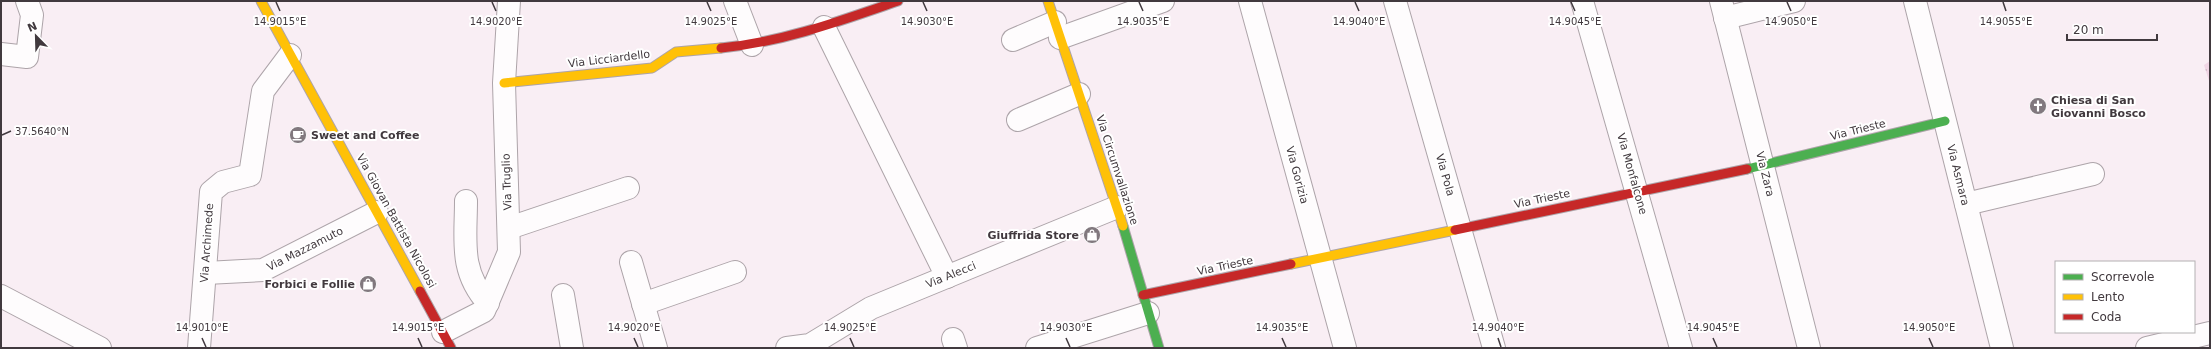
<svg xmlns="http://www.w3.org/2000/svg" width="2211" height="349" viewBox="0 0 2211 349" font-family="'DejaVu Sans',sans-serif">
	<defs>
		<pattern id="green-dots" width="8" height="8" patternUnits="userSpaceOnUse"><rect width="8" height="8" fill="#f1d6e5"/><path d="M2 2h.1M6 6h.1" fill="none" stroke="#d0b8c6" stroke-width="1.8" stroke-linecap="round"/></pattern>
	</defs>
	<rect width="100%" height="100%" fill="#f9eef4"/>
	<polygon fill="url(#green-dots)" points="2210,61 2210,84 2204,65"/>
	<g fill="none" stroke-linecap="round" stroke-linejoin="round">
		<g stroke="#ada4a9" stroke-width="24">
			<g id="street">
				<polyline points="735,1 752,45"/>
				<polyline points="1250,1 1345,348"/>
				<polyline points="1395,1 1494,348"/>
				<polyline points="1582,1 1681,348"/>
				<polyline points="1721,1 1809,348"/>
				<polyline points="1915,1 2002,348"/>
				<polyline points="1725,18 1794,1"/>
				<polyline points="824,27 947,277"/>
				<polyline points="1060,38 1163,1"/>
				<polyline points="1013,40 1055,22"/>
				<polyline points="1,54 27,57 32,15 27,1"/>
				<polyline points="1018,120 1079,94"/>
				<path d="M466 201C466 240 459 271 488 303"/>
				<polyline points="1966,204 2093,174"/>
				<polyline points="509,228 628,188"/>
				<polyline points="631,262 656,348"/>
				<polyline points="206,273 263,270 377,212"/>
				<polyline points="563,295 572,348"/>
				<polyline points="1,296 100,348"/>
				<polyline points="643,304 735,272"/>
				<polyline points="443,332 484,311 509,252 504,83 509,1"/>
				<polyline points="953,339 956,348"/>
				<polyline points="199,348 211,192 223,182 250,175 263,91 290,55"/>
				<polyline points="787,348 810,345 871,308 1117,207"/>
				<polyline points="1037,348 1148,313"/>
				<polyline points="2147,348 2210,333"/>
			</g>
		</g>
		<g stroke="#ada4a9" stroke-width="11">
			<g id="fast">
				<polyline points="1747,169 1945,121"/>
				<polyline points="1123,226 1159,348"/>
			</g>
		</g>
		<g stroke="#ada4a9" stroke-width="11">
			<g id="slow">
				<polyline points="261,1 420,291"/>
				<polyline points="1048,1 1123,226"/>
				<polyline points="504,83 652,68 676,52 721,48"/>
				<polyline points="1291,264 1455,230"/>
			</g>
		</g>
		<g stroke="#ada4a9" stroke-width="11">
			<g id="jam">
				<path d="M721 48C783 42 840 21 898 1"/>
				<polyline points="1455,230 1747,169"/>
				<polyline points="420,291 451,348"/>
				<polyline points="1143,295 1291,264"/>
			</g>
		</g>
		<use href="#street" stroke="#fefcfd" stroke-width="22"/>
		<use href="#fast" stroke="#4caf50" stroke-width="9"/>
		<use href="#slow" stroke="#ffc107" stroke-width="9"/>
		<use href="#jam" stroke="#c62828" stroke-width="9"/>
	</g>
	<path fill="none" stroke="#41393e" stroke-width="1.5" d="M276 2 280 11M492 2 496 11M707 2 711 11M923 2 927 11M1139 2 1143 11M1355 2 1359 11M1571 2 1575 11M1787 2 1791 11M2003 2 2006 11M2 135 11 131M202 338 206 347M418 338 422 347M634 338 638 347M850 338 854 347M1066 338 1070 347M1282 338 1286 347M1498 338 1501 347M1713 338 1717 347M1929 338 1933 347"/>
	<defs>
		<g id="church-disc" transform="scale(0.9)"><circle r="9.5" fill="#81787e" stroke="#fff"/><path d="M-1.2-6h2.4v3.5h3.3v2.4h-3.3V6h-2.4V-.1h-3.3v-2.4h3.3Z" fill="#fff"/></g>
		<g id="cafe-disc" transform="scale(0.9)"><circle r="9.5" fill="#81787e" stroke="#fff"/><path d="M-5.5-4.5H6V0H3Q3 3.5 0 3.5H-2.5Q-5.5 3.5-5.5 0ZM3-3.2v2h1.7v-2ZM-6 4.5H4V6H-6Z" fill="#fff"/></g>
		<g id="shop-disc" transform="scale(0.9)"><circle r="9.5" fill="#81787e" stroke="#fff"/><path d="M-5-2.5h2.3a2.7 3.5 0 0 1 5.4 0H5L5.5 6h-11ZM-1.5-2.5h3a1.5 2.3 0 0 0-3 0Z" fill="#fff"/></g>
	</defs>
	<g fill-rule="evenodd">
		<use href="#church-disc" x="2038" y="106"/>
		<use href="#cafe-disc" x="298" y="135"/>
		<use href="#shop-disc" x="1092" y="235"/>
		<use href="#shop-disc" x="368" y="284"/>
	</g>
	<g text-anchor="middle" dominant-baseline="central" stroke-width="4" stroke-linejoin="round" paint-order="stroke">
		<g font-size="11" fill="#41393e" stroke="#fff">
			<text transform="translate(609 59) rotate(-7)">Via Licciardello</text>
			<text transform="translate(1858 130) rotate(-14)">Via Trieste</text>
			<text transform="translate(1117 170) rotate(72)">Via Circumvallazione</text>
			<text transform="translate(1632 174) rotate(74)">Via Monfalcone</text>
			<text transform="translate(1765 174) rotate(76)">Via Zara</text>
			<text transform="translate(1297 175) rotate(75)">Via Gorizia</text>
			<text transform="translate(1445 175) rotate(74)">Via Pola</text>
			<text transform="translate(1958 175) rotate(76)">Via Asmara</text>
			<text transform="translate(507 182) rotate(-92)">Via Truglio</text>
			<text transform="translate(1542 199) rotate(-12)">Via Trieste</text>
			<text transform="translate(396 221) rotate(61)">Via Giovan Battista Nicolosi</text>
			<text transform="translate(207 243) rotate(-86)">Via Archimede</text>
			<text transform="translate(305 249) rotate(-27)">Via Mazzamuto</text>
			<text transform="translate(1225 266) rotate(-12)">Via Trieste</text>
			<text transform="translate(951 275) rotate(-22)">Via Alecci</text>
		</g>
		<g font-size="11" font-weight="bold" fill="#41393e" stroke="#fff" text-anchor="start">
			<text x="2051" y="100">Chiesa di San<tspan x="2051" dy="13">Giovanni Bosco</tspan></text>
			<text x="311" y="135">Sweet and Coffee</text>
			<text x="1079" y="235" text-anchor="end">Giuffrida Store</text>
			<text x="355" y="284" text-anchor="end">Forbici e Follie</text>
		</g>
	</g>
	<g font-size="10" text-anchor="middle" fill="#41393e" stroke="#fff" stroke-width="4" stroke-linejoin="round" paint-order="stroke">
		<text x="280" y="25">14.9015°E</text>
		<text x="496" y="25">14.9020°E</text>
		<text x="711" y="25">14.9025°E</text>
		<text x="927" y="25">14.9030°E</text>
		<text x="1143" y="25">14.9035°E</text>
		<text x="1791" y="25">14.9050°E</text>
		<text x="2006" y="25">14.9055°E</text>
		<text x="1359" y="25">14.9040°E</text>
		<text x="1575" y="25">14.9045°E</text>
		<text x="42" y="135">37.5640°N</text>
		<text x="202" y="331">14.9010°E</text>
		<text x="418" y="331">14.9015°E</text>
		<text x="634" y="331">14.9020°E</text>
		<text x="850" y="331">14.9025°E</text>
		<text x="1066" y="331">14.9030°E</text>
		<text x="1282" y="331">14.9035°E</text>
		<text x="1498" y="331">14.9040°E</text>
		<text x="1713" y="331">14.9045°E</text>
		<text x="1929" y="331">14.9050°E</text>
	</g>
	<rect width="2211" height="349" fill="none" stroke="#41393e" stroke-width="4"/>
	<rect x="2055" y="261" width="140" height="72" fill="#ffffff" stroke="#b3b0b2"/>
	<rect x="2063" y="274" width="20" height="6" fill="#4caf50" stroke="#b3b0b2"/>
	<text x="2091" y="281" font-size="12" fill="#41393e">Scorrevole</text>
	<rect x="2063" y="294" width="20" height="6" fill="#ffc107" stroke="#b3b0b2"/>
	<text x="2091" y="301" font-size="12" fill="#41393e">Lento</text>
	<rect x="2063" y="314" width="20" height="6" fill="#c62828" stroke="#b3b0b2"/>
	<text x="2091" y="321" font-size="12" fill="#41393e">Coda</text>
	<g transform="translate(36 36) rotate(337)" stroke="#ffffff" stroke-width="3" paint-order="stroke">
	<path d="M0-3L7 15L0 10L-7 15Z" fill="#41393e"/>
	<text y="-6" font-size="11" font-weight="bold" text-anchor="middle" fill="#41393e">N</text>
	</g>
	<path d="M2067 34v6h90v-6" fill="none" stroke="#41393e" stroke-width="2"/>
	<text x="2073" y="34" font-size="12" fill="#41393e" stroke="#ffffff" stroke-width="3" paint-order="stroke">20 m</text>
</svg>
